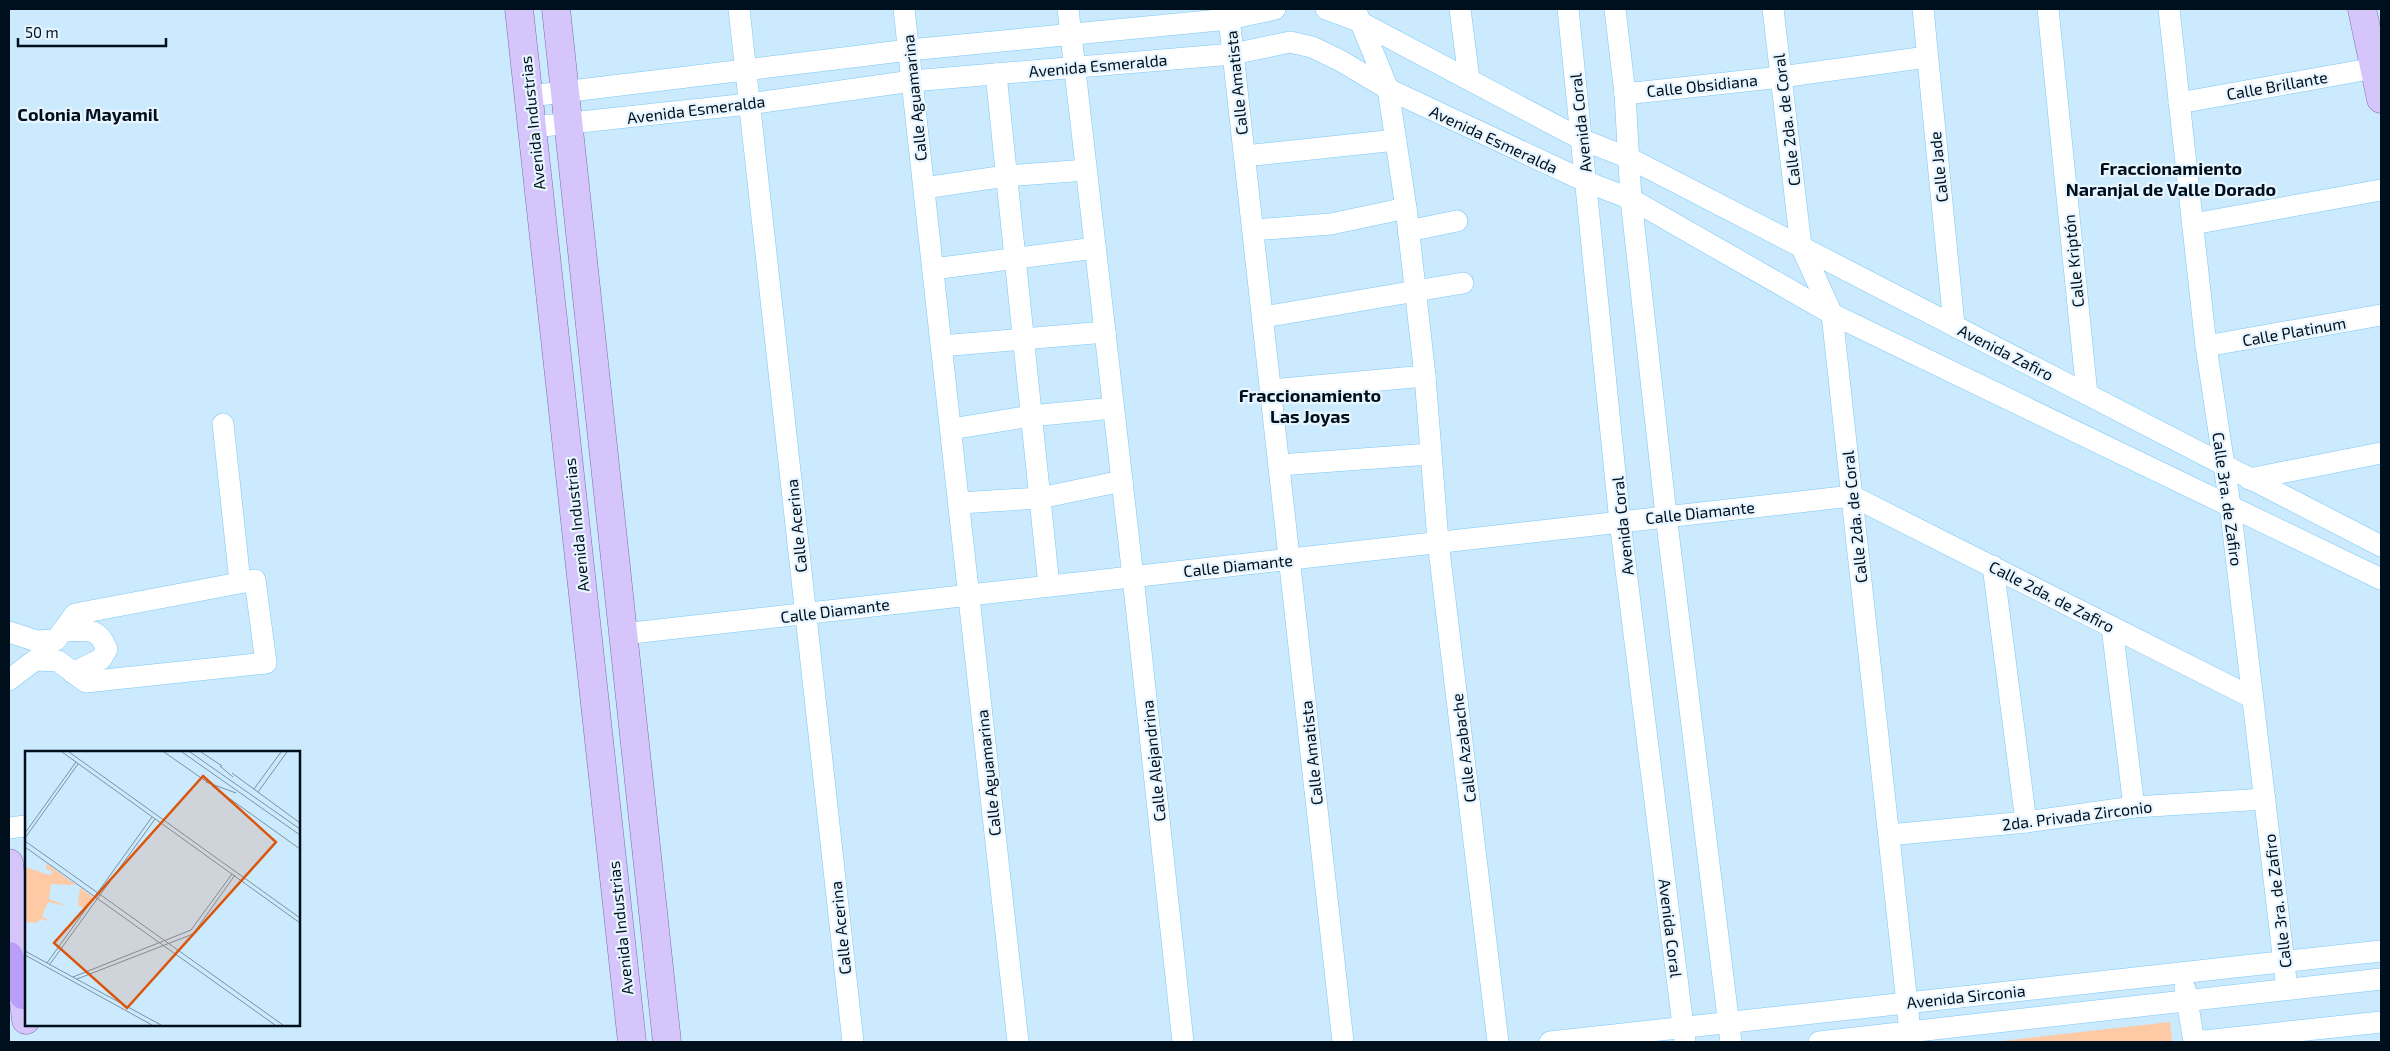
<svg xmlns="http://www.w3.org/2000/svg" width="2390" height="1051" viewBox="0 0 2390 1051" font-family="'Exo 2',sans-serif">
	<rect width="100%" height="100%" fill="#cceafd"/>
	<polygon fill="#fecaa5" points="2170,1022 2172,1042 1993,1042"/>
	<g fill="none" stroke-linecap="round" stroke-linejoin="round">
		<g stroke="#7ac7f7" stroke-width="22">
			<g id="minor">
				<polyline points="739,9 853,1042"/>
				<polyline points="904,9 1018,1042"/>
				<polyline points="1068,9 1133,577 1183,1042"/>
				<polyline points="1228,9 1343,1042"/>
				<polyline points="1326,9 1358,21 1583,140 1629,158 2381,546"/>
				<polyline points="1460,9 1469,79"/>
				<polyline points="1568,9 1620,522 1685,1042"/>
				<polyline points="1615,9 1625,94 1631,199 1666,515 1731,1042"/>
				<polyline points="1773,9 1801,246 1832,314 1910,1031"/>
				<polyline points="1923,9 1954,325"/>
				<polyline points="2048,9 2087,394"/>
				<polyline points="2169,9 2206,346 2230,505 2287,989"/>
				<polyline points="1358,16 1388,89 1406,208 1425,376 1438,541 1498,1042"/>
				<polyline points="996,74 1049,586"/>
				<polyline points="1625,94 1781,77 1927,57"/>
				<polyline points="530,96 909,50 1229,19 1275,9"/>
				<polyline points="2179,103 2375,68"/>
				<polyline points="533,127 749,104 912,81 1233,54 1290,42 1312,47 1341,61 1388,89 1587,182 1631,199 1832,314 2381,579"/>
				<polyline points="1245,156 1396,140"/>
				<polyline points="924,188 1006,176 1086,170"/>
				<polyline points="2193,224 2381,190"/>
				<polyline points="1253,230 1331,224 1406,208"/>
				<polyline points="1408,231 1457,221"/>
				<polyline points="933,269 1095,248"/>
				<polyline points="1263,317 1463,283"/>
				<polyline points="941,346 1105,332"/>
				<polyline points="2206,346 2381,315"/>
				<polyline points="1271,390 1425,376"/>
				<polyline points="223,424 240,582"/>
				<polyline points="951,429 1031,416 1113,408"/>
				<polyline points="1279,465 1430,454"/>
				<polyline points="2249,479 2381,453"/>
				<polyline points="959,503 1040,498 1122,481"/>
				<polyline points="1993,566 2026,822"/>
				<polyline points="2112,627 2134,807"/>
				<path d="M64 631C86 631 97 625 107 649L101 659 73 673"/>
				<polyline points="9,632 37,641 56,640 75,614 255,580 266,663 86,682 58,661 35,660 9,680"/>
				<polyline points="623,634 1852,496 2251,697"/>
				<polyline points="9,828 26,826"/>
				<polyline points="1889,835 2026,822 2134,807 2265,799"/>
				<polyline points="2185,988 2194,1042"/>
				<polyline points="1550,1042 2381,951"/>
				<polyline points="1819,1042 2381,979"/>
				<polyline points="2194,1042 2381,1022"/>
			</g>
		</g>
		<g stroke="#796dab" stroke-width="29">
			<g id="major">
				<polyline points="519,9 632,1042"/>
				<polyline points="556,9 667,1042"/>
				<polyline points="2362,9 2381,99"/>
				<polyline points="9,863 26,1020"/>
			</g>
		</g>
		<g stroke="#796dab" stroke-width="29">
			<polyline id="highway" points="9,956 23,995"/>
		</g>
		<use href="#minor" stroke="#fff" stroke-width="21"/>
		<use href="#major" stroke="#d6c5fb" stroke-width="28"/>
		<use href="#highway" stroke="#ba9ff8" stroke-width="28"/>
	</g>
	<g text-anchor="middle" dominant-baseline="central" stroke-width="4.5" stroke-linejoin="round" paint-order="stroke">
		<g font-size="16" fill="#000f1c" stroke="#e6f5ff">
			<text transform="translate(1098 65) rotate(-5)">Avenida Esmeralda</text>
			<text transform="translate(1236 83) rotate(-96)">Calle Amatista</text>
			<text transform="translate(1702 85) rotate(-6)">Calle Obsidiana</text>
			<text transform="translate(2277 85) rotate(-10)">Calle Brillante</text>
			<text transform="translate(914 98) rotate(-96)">Calle Aguamarina</text>
			<text transform="translate(696 109) rotate(-7)">Avenida Esmeralda</text>
			<text transform="translate(1786 120) rotate(-97)">Calle 2da. de Coral</text>
			<text transform="translate(532 123) rotate(-96)">Avenida Industrias</text>
			<text transform="translate(1580 123) rotate(-96)">Avenida Coral</text>
			<text transform="translate(1494 139) rotate(25)">Avenida Esmeralda</text>
			<text transform="translate(1938 167) rotate(-96)">Calle Jade</text>
			<text transform="translate(2073 261) rotate(-96)">Calle Kriptón</text>
			<text transform="translate(2294 331) rotate(-10)">Calle Platinum</text>
			<text transform="translate(2006 352) rotate(27)">Avenida Zafiro</text>
			<text transform="translate(2228 499) rotate(82)">Calle 3ra. de Zafiro</text>
			<text transform="translate(1700 512) rotate(-6)">Calle Diamante</text>
			<text transform="translate(1854 517) rotate(-96)">Calle 2da. de Coral</text>
			<text transform="translate(576 525) rotate(-96)">Avenida Industrias</text>
			<text transform="translate(796 526) rotate(-96)">Calle Acerina</text>
			<text transform="translate(1622 526) rotate(-96)">Avenida Coral</text>
			<text transform="translate(1238 565) rotate(-6)">Calle Diamante</text>
			<text transform="translate(2052 596) rotate(27)">Calle 2da. de Zafiro</text>
			<text transform="translate(835 610) rotate(-7)">Calle Diamante</text>
			<text transform="translate(1463 748) rotate(-97)">Calle Azabache</text>
			<text transform="translate(1311 753) rotate(-96)">Calle Amatista</text>
			<text transform="translate(1153 761) rotate(-96)">Calle Alejandrina</text>
			<text transform="translate(988 773) rotate(-96)">Calle Aguamarina</text>
			<text transform="translate(2077 815) rotate(-7)">2da. Privada Zirconio</text>
			<text transform="translate(2277 901) rotate(-97)">Calle 3ra. de Zafiro</text>
			<text transform="translate(620 928) rotate(-96)">Avenida Industrias</text>
			<text transform="translate(840 928) rotate(-96)">Calle Acerina</text>
			<text transform="translate(1671 928) rotate(83)">Avenida Coral</text>
			<text transform="translate(1966 996) rotate(-6)">Avenida Sirconia</text>
		</g>
		<g font-size="18" font-weight="bold" fill="#000f1c" stroke="#e6f5ff">
			<text x="88" y="114">Colonia Mayamil</text>
			<text x="2171" y="168">Fraccionamiento<tspan x="2171" dy="21">Naranjal de Valle Dorado</tspan></text>
			<text x="1310" y="395">Fraccionamiento<tspan x="1310" dy="21">Las Joyas</tspan></text>
		</g>
	</g>
	<g transform="translate(25 751)">
		<rect width="275" height="275" fill="#cceafd"/>
		<path d="M22 113 51 134 26 133 24 148 42 155 23 151 17 165 26 171 17 168 10 172 0 171V116L24 124 29 121 21 118ZM55 137 68 146 59 157 53 154Z" fill="#fecaa5"/>
		<path fill="none" stroke="#7a92a3" stroke-width="1" d="M37 1 275 172M44 1 275 167M139 1 182 31M157 1 275 84M165 1 275 78M176 1 197 15M195 15 208 26M207 22 275 72M181 31 211 42M187 35 275 98M229 38 256 1M233 41 262 1M0 82 51 11M0 87 53 13M0 90 258 274M0 96 250 274M0 200 136 274M0 204 127 274M22 212 127 66M25 213 130 68M48 226 166 179 207 123M52 228 168 183 210 124"/>
		<path fill="#dc550d" fill-opacity="0.15" stroke="#dc550d" stroke-width="2.5" d="M178 25 251 91 102 257 29 192Z"/>
		<rect width="275" height="275" fill="none" stroke="#000f1c" stroke-width="2.5"/>
	</g>
	<rect width="2390" height="1051" fill="none" stroke="#000f1c" stroke-width="20"/>
	<path d="M18 38v8h148v-8" fill="none" stroke="#000f1c" stroke-width="2.5"/>
	<text x="25" y="38" font-size="15" fill="#000f1c" stroke="#e6f5ff" stroke-width="4" paint-order="stroke">50 m</text>
</svg>
